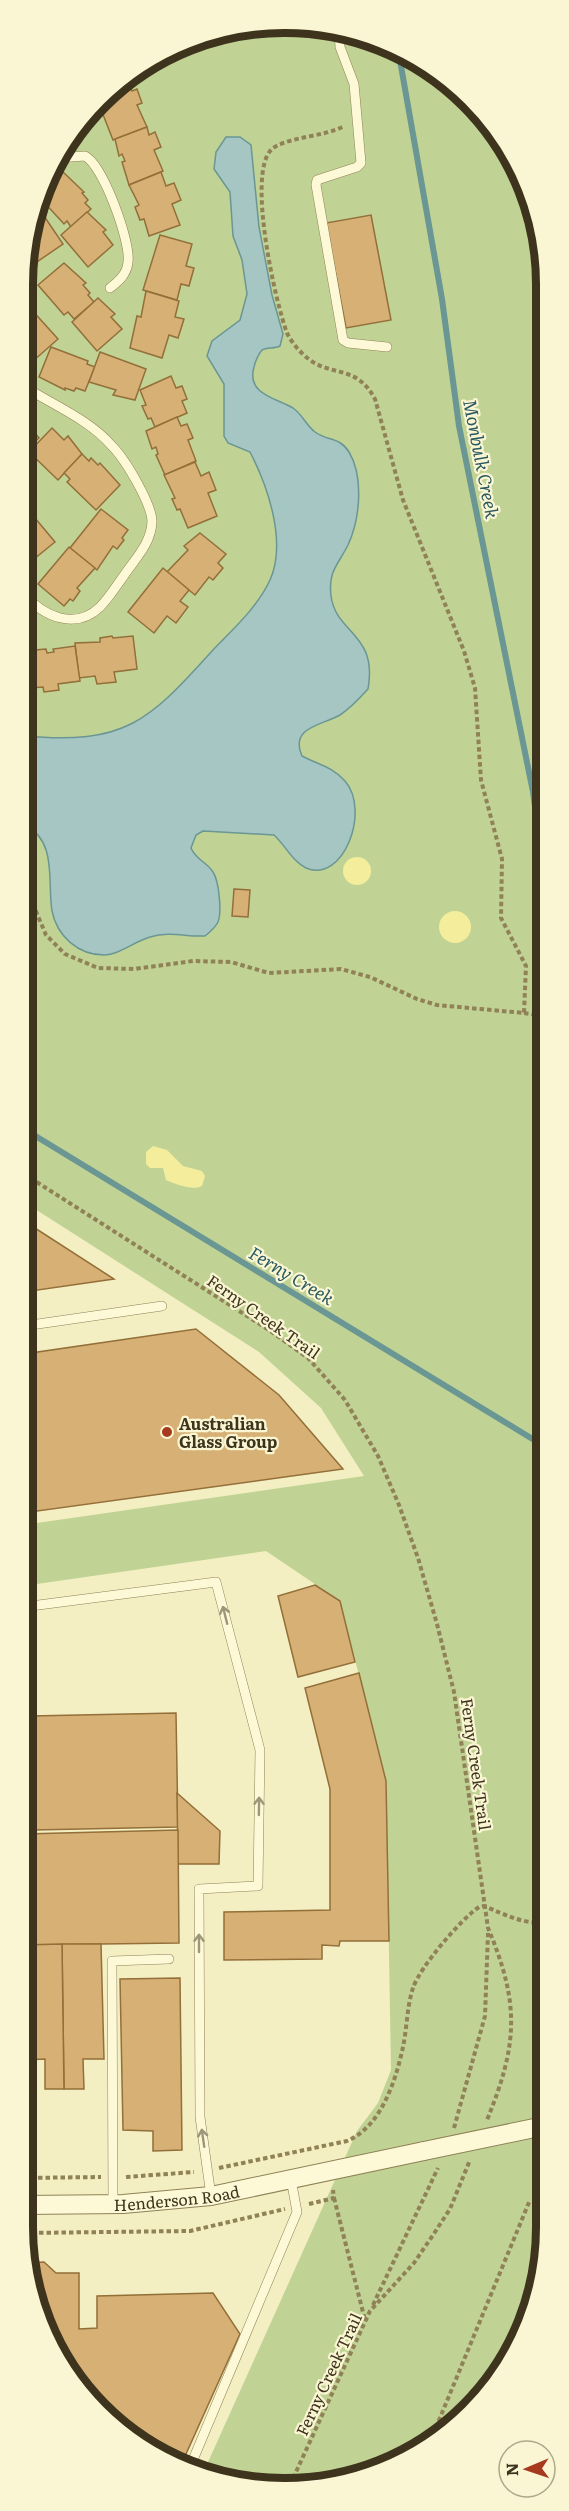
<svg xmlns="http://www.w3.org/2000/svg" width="569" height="2511" viewBox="0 0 569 2511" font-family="Literata,serif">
	<rect width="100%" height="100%" fill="#f3efc2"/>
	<polygon fill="#c0d395" points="319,25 401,50 470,99 520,169 544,251 544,513 538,522 544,536 544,2261 511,2358 444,2434 368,2475 267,2488 204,2471 357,2131 378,2103 391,2070 386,1781 340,1601 266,1551 23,1586 23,1525 364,1476 321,1408 259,1352 24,1202 25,250 58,153 125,76 217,31"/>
	<g fill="#f3ed9c">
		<circle cx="357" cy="871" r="14"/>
		<circle cx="455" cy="927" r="16"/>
		<path d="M153 1146 167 1150 183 1166 202 1171 205 1176 202 1186C193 1191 175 1184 166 1180L163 1168H150L146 1164V1152Z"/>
	</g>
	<path fill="#a5c6c3" stroke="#6a9693" stroke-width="1.5" d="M226 137H240L251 145 259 227 272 295 283 334 280 346C274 349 267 347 262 350 259 353 255 362 254 367 246 394 276 398 293 408 302 414 306 425 315 432 327 441 340 437 349 452 364 477 360 519 348 545 338 565 328 571 331 596 336 634 378 633 368 689 359 699 351 708 340 715 323 725 289 727 302 756 317 764 333 767 345 781 371 811 343 884 306 868 293 862 285 845 274 835L203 831 196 835 191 848C196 860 207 862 213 872 219 881 222 912 218 922 215 928 210 932 205 936 186 937 170 931 150 937 135 941 119 955 104 955 78 955 57 936 52 911 47 880 58 842 24 824V736C125 745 148 722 212 651 233 629 257 608 270 580 287 542 268 487 250 452L228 443 224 436V384L207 356 212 341 240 320 247 294 242 260 233 236 230 192 214 169 216 152Z"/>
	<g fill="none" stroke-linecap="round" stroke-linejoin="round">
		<g stroke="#6a9693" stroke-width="6">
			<polyline points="398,49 442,299 459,426 533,792 544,873"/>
			<polyline points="24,1129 544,1446"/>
		</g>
	</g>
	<g fill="#d6b074" stroke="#936f39" stroke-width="1.5">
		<polygon points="127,79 132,91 137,89 142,103 137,105 147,127 113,140 102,112 100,113 98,107 121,81"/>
		<polygon points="147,127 149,135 155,132 161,147 154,150 163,171 129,185 122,162 125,161 122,154 119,156 115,139"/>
		<polygon points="518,167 520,169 523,181 513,174"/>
		<polygon points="63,172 84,192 82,193 88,200 85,203 91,209 71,227 67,221 64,224 42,200 46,186"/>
		<polygon points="161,172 166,186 174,183 181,200 172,204 180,225 149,236 144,219 140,220 135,207 139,205 129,185"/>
		<polygon points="87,212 106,230 103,232 113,245 88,267 61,235"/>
		<polygon points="371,215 391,320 346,328 326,223"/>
		<polygon points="44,216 63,244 31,266 28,263 25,265 25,250 34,223"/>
		<polygon points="160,235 192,244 186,266 194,268 189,286 181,284 177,300 143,290"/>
		<polygon points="64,263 86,283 83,285 90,293 88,295 94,302 74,319 68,312 64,315 38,285"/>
		<polygon points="146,291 179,301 175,317 184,319 178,338 169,335 162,358 130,348 137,316 141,317"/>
		<polygon points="98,298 115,314 111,317 122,329 97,351 72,322"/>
		<polygon points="30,308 58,339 32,362 25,354 25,312"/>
		<polygon points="51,347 88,361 87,364 95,367 85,391 76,388 74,391 65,388 65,390 39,377"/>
		<polygon points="100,352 146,369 135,400 113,395 116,390 89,382"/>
		<polygon points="171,376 176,388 182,386 187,399 182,401 187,413 155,427 151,418 148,419 142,406 146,405 140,390"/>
		<polygon points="25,414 31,422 28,425 39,438 25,450"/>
		<polygon points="177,417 181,426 187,424 193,438 188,440 196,461 165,475 156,455 158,454 156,447 152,449 146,431"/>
		<polygon points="52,428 64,440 68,436 82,454 58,480 29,452"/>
		<polygon points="82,454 89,461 91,458 98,465 100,463 120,485 96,510 67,482 70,479 64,473"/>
		<polygon points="195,462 201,476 209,472 216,490 208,493 217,516 188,528 180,509 177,510 172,499 175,498 164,475"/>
		<polygon points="101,509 128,530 122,538 124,540 117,549 113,546 97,570 70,548"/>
		<polygon points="24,512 27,514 30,512 55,542 29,563 24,558"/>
		<polygon points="200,533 226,554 218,563 223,568 213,580 209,577 195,595 167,572 188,550 184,546"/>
		<polygon points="69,547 95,568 77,588 80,591 73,601 70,599 64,606 38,584"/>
		<polygon points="163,568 189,590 180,601 188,607 176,623 167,616 154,633 128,612"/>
		<polygon points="112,636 113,638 133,636 137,669 114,672 116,682 97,684 95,676 79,678 75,643 100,642 100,638"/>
		<polygon points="75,646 80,681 58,684 59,690 44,692 43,687 30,688 26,655 36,654 35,650 46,649 47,653 54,652 53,649"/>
		<polygon points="234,889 250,890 248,917 232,916"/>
		<polygon points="24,1221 114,1279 24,1292"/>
		<polygon points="196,1329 279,1395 343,1469 23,1513 24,1354"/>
		<polygon points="315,1585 340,1601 355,1662 298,1677 278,1596"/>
		<polygon points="359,1673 386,1781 389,1941 340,1941 339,1946 322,1945 322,1959 224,1960 224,1912 330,1910 330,1789 305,1688"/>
		<polygon points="176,1713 178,1827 33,1830 32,1821 23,1822 23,1722 31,1721 31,1716"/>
		<polygon points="177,1793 220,1831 219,1864 178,1864"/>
		<polygon points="178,1830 179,1943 23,1945 23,1834"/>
		<polygon points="62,1944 101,1944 104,2059 83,2059 84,2089 64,2089"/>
		<polygon points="62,1944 64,2089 45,2089 45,2059 25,2060 23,1945"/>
		<polygon points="23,1970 25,2099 23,2099"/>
		<polygon points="180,1978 182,2150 153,2151 153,2131 123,2130 120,1979"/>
		<polygon points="44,2262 56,2273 79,2273 79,2329 97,2328 97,2296 213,2293 240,2334 181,2465 169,2462 88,2400 42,2326 30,2263"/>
	</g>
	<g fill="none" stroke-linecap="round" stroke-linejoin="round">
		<g stroke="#908157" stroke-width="10">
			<g id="lane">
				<polyline points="339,31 340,47 354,84 361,163 357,167 317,180 316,185 343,340 348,343 387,347"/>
				<path d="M56 158 85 156C103 165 131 242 128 262 127 274 119 281 110 288"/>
				<path d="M24 594C43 616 75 631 100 607 109 598 117 585 125 574 136 558 151 543 152 522 152 504 125 459 112 446 90 420 53 405 25 387"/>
				<polyline points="24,1326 162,1306"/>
				<polyline points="23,1607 216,1582 260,1750 258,1886 199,1889 200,2117 211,2196"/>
				<polyline points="113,2204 112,1961 169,1959"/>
				<polyline points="190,2467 297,2212 291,2179"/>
			</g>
		</g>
		<g stroke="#908157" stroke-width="20">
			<g id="street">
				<path id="s1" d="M23 2205 123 2204 211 2196 424 2151"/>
			</g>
		</g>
		<g stroke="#908157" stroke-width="4" stroke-dasharray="4.5 3" stroke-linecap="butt">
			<path d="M24 883 46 935 65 954 98 968 134 969 193 961 231 962 269 973 341 969 370 977 417 999 437 1005 524 1013 526 966 501 918 502 859 481 780 475 688 464 651 403 500 375 399C355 362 329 379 304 355 297 349 291 341 287 333 275 301 247 175 271 150 284 137 325 137 344 126"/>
			<polyline points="524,1013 544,1016"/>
			<path d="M24 1174 269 1330 308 1358 345 1400 378 1456 399 1505 418 1558 437 1624 454 1692 488 1928C520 2004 518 2044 487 2120"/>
			<polyline points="454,2128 485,2016 488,1933"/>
			<path d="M219 2168 347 2141C381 2127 396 2080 403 2047 407 2028 407 2006 413 1988 420 1967 461 1919 479 1907L484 1906C506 1915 520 1923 544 1923"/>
			<polyline points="126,2177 194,2172"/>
			<polyline points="23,2178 101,2177"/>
			<polyline points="334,2198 365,2320"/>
			<polyline points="309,2204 334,2198 333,2190"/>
			<polyline points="24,2233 190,2231 285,2209"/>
			<polyline points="373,2305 438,2168"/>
			<polyline points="430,2442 530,2200"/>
			<polyline points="290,2485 370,2311 414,2263 433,2235 450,2209 470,2160"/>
		</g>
		<use href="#lane" stroke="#fdf9d7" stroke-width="9"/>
		<use href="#street" stroke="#fdf9d7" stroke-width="18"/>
		<g stroke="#908157" stroke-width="20" stroke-linecap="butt">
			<polyline id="street-bridge" points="424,2151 544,2126"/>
		</g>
		<use href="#street-bridge" stroke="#fdf9d7" stroke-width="18"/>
	</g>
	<defs><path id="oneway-shaft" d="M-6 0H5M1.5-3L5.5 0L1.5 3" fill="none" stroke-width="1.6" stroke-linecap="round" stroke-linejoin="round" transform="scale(1.5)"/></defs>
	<g stroke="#9e967a">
		<use href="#oneway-shaft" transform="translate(225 1615) rotate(-104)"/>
		<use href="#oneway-shaft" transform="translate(259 1806) rotate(-89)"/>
		<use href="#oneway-shaft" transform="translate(199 1943) rotate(-90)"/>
		<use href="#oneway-shaft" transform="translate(203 2138) rotate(-98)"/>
	</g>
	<circle fill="#a7391f" stroke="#faf6d3" stroke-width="2" cx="167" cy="1432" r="6"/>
	<g text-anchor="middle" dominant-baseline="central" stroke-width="4.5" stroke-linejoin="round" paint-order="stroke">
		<g font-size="16" fill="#3e341d" stroke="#faf6d3">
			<text transform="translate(264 1316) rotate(35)">Ferny Creek Trail</text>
			<text transform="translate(477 1764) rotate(82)">Ferny Creek Trail</text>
			<text stroke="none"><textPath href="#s1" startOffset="154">Henderson Road</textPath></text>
			<text transform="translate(328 2374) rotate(-65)">Ferny Creek Trail</text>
		</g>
		<g font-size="16" font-weight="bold" fill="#3e341d" stroke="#faf6d3" text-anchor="start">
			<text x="179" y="1423">Australian<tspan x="179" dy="18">Glass Group</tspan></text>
		</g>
		<g font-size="18" font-style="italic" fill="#2a5960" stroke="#faf6d3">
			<text transform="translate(482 459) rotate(79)">Monbulk Creek</text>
			<text transform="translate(292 1275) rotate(31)">Ferny Creek</text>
		</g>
	</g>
	<path d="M0 0H569V2511H0ZM284 33H285A251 251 0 0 1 536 284V2227A251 251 0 0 1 285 2478H284A251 251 0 0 1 33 2227V284A251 251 0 0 1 284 33Z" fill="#faf6d3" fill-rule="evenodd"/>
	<path fill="none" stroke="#3e341d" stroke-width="8" d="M284 33H285A251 251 0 0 1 536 284V2227A251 251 0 0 1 285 2478H284A251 251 0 0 1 33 2227V284A251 251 0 0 1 284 33Z"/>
	<g transform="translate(527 2469) rotate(268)"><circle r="28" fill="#faf6d3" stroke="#afa88a" stroke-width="1.5"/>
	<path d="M0-4.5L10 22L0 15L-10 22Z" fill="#a7391f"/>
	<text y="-9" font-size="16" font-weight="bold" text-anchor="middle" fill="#3e341d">N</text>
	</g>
</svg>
